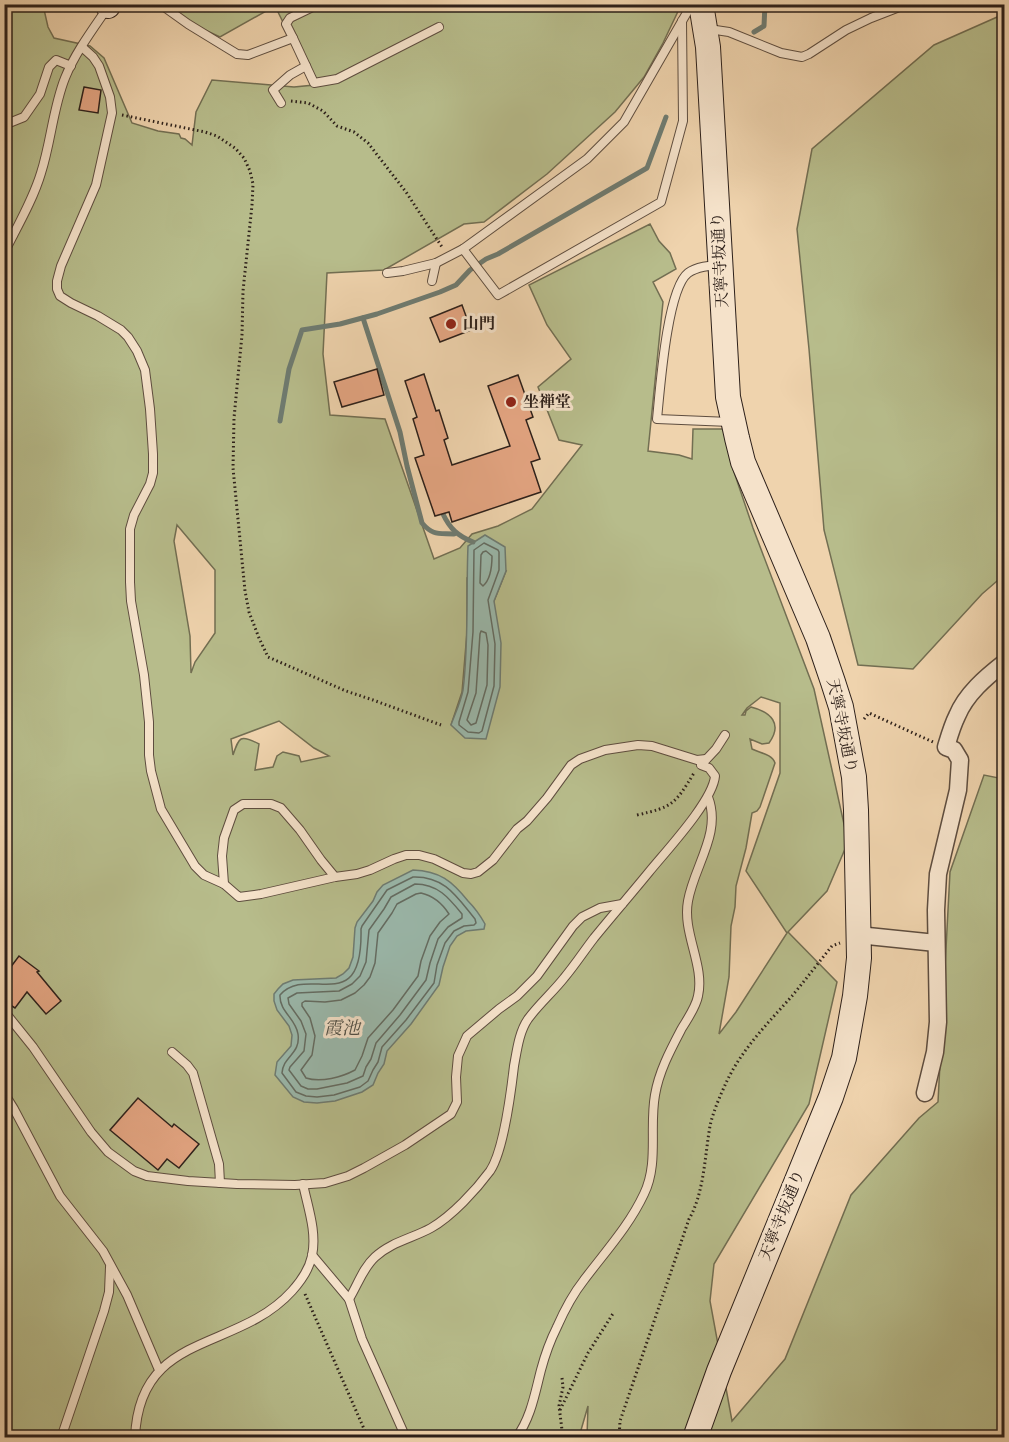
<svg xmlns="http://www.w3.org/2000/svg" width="1009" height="1442" viewBox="0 0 1009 1442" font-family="Alegreya,'Noto Serif JP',serif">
	<rect width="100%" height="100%" fill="#efd3ad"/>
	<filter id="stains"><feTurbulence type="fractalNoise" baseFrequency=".00333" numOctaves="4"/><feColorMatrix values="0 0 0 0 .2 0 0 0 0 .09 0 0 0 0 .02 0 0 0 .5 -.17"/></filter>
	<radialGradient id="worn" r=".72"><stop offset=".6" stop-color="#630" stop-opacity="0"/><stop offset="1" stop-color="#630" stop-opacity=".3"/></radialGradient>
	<g fill="#b7bc8b" stroke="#726e52" stroke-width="1.5" fill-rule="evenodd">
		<path d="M5 5H43L48 27 54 38 90 46 104 58 132 123 158 131 179 134 181 138 185 139 192 145 196 112 212 80 294 87 314 85 275 6 220 37 151 5H681L663 43 644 77 615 112 547 174 484 222 464 224 384 270 327 273 323 354 330 415 385 419 434 559 460 548 472 534 498 526 532 509 582 445 559 440 538 387 571 359 547 325 529 285 650 224 659 241 670 253 676 269 653 282 663 302 648 451 679 455 692 459 693 429H724L733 469 753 528 814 689 848 842 827 891 788 932 837 982 809 1104 714 1264 710 1301 732 1421 785 1359 851 1195 919 1118 938 1102 950 872 984 775 1004 779V1437H587L588 1406 579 1437 5 1438ZM177 525 215 570V633L195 662 191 673 190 636 174 541ZM506 571 494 601 451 725 462 692 467 632V578ZM761 697 780 703V773L746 871 787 933 736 1012 719 1034 729 977 731 926 735 907 736 886 746 848 752 813 757 811 760 807 775 763C772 754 760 753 752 749L750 739 762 744 769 743C783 724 771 712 751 707L746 711 745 715H742L747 708ZM279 721 314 748 329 756 301 762 299 756 283 752 277 756 273 767 255 770 259 744C240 734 239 737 233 755L231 739Z"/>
		<polygon points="1004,14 1004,575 982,594 913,669 858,665 824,530 809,349 797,229 812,149 934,45"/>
	</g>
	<g fill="#9ab8ab" stroke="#6e7b71" stroke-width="1.5">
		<path d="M485 535 505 547 506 571 494 601 501 643 500 687 486 739 465 738 451 725C455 714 461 701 463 690 469 642 466 594 468 546Z"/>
		<path d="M413 870C440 871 452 881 468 901 475 908 480 915 485 924L484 929 466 931 457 936 450 946 443 967 439 985 411 1024 387 1051 384 1064 378 1073 373 1085 362 1092 335 1101 317 1103 304 1102 293 1097 275 1075 277 1062 291 1046 292 1035 289 1026 277 1010 274 1001V994L278 989 283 984 293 980 336 978 343 974 349 968 353 957 355 928 357 922 373 901 377 892 383 885Z"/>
	</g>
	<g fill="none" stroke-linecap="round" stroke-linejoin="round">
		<g stroke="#646c62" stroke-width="1.5">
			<polygon points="484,543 498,550 499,552 499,570 488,600 495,644 494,686 482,731 479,733 468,732 459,725 459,722 468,692 473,632 474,550"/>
			<path d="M486 551 492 556C492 566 491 579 483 586L480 583 481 555 483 552Z"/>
			<polygon points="481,631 486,633 488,645 487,685 476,723 471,725 467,720 476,693 480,634"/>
			<path d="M413 877C445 876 457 897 475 919L476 923 474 925 464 926 454 931 445 943 437 965 434 983 406 1020 382 1047 378 1062 373 1070 368 1081 360 1087 334 1095 317 1097 306 1096 296 1092 282 1073C283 1056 301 1054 298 1034 296 1019 279 1011 280 995 308 963 363 1020 361 929L362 926 387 890Z"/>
			<path d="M415 884C438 884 449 898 462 914V918L448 927 438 939 430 963 426 980 400 1015 376 1043 371 1059 366 1067 363 1076 347 1083 317 1089H308L301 1086 289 1070 290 1067 304 1051 306 1034 301 1021 289 1004 288 998 297 993 339 991 352 984 360 976 366 962 369 930 384 909 391 897Z"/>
			<path d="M421 893C434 896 442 903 449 914L440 922 430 936 421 961 418 976 393 1010 368 1038 362 1056 355 1070C342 1077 321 1083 306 1078L301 1070 312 1055 315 1036 310 1018 302 1006V1003L305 1001 325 1002 341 1000 355 993 364 985 370 977 375 963 378 933 392 913 397 904 416 894Z"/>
		</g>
		<g stroke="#6e7b71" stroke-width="5">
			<polyline points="754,32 764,26 765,4"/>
			<path d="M363 318 400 432 407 466 422 523C433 536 439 533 454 534"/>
			<polyline points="280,421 289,369 302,330 340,324 377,314 440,292 456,285 470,270 486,259 498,254 647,168 666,117"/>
			<path d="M443 514C450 529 458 536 473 542"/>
		</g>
	</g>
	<g fill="#e4a582" stroke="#2d201a" stroke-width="1.5">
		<polygon points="84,87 101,90 98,113 79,110"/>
		<polygon points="462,305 471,330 440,342 430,318"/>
		<polygon points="377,369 384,395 342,407 334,382"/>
		<polygon points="424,374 436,411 439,410 448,438 444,440 452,465 510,446 488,386 518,375 533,417 526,420 540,459 531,462 541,492 452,522 449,512 435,516 415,458 424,455 413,419 417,417 405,381"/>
		<polygon points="19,956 39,971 37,972 61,1001 46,1014 27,992 15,1008 4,1001 4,965 10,968"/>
		<polygon points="138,1098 172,1127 174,1124 199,1144 179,1168 167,1159 158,1170 110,1130"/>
	</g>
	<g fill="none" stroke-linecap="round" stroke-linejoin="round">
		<g stroke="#5e4d3f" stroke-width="10">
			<g id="lane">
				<polyline points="160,4 188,24 237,54 248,55 293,38 286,24 290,18 319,4"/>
				<polyline points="709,29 729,32 781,53 802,57 809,54 846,30 871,18 907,4"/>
				<polyline points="293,38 314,83 337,79 439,27"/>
				<polyline points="82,47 93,57 99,66 110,97 112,113 96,185 61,266 57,281 57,289 60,296 71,303 98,316 121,330 128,337 137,351 145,370 150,409 153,454 153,473 150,484 134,515 130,529 130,582 131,601 144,675 149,722 149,755 151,771 161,809 195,866 204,875 224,884 239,897 261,894 335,877 357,874 370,870 394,859 406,855 419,855 434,859 463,873 471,874 478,872 493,860 517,829 527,821 547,798 571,765 580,759 605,750 638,745 652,746 697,760 706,759"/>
				<polyline points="281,103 273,90 290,75 306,66"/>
				<polyline points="4,125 24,117 40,94 49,67 56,60 71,66"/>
				<polyline points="4,232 13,235"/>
				<polyline points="463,249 498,295 661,202 683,121 682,21"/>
				<path d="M4 253C17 227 33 200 41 173 51 142 53 108 65 78 75 53 93 29 108 7"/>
				<path d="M720 265C711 265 696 267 688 273 667 289 660 390 657 419L730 422"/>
				<polyline points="387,273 403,271 436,263 463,249 587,159 624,122 689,9 694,4"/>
				<polyline points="432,281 436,263"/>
				<polyline points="224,884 222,856 224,838 234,810 243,804 271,804 281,808 300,830 321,860 335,877"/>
				<polyline points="4,1011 33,1047 91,1132 108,1152 134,1171 147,1176 188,1181 237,1184 295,1185 325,1183 348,1176 364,1168 405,1145 451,1114 457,1102 456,1077 458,1056 467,1036 499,1009 517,996 537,976 573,926 582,917 600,908 622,904"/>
				<polyline points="172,1052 187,1065 193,1073 219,1164 220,1183"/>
				<polyline points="4,1093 14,1109 60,1196 103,1251 127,1295 159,1370"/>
				<polyline points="312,1255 349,1299 362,1339 406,1438"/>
				<path d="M349 1299C358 1284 363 1268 375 1257 391 1242 413 1238 431 1228 452 1216 476 1190 490 1171 504 1150 511 1092 514 1066 517 1050 519 1032 528 1019 539 1004 553 992 564 978 575 965 584 951 594 938 612 916 631 894 649 872 666 851 713 801 715 776L709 768 701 765 716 749 725 735"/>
				<polyline points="61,1438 104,1311 109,1292 110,1267"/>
				<path d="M135 1438C139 1330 236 1353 292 1291 301 1281 309 1270 312 1256 317 1232 308 1208 303 1184"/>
				<path d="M516 1438C531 1418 535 1393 541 1370 545 1355 550 1341 557 1327 564 1311 573 1294 584 1280 605 1252 629 1226 644 1194 659 1163 649 1128 655 1095 659 1071 671 1049 682 1028 688 1018 696 1007 698 996 705 965 682 933 688 901 694 866 722 833 708 797"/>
			</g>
		</g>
		<g stroke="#5e4d3f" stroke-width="19">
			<g id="street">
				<polyline points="858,935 936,943"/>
				<path d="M925 1093 935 1052 938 1022 936 910 938 874 958 790 960 760 954 750 946 747C949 737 952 726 957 716 966 694 986 677 1004 663"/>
			</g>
		</g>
		<g stroke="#2d201a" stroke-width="26">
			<g id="secondary">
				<polyline points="108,6 109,4"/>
				<polyline points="695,1438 719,1371 831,1097 844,1058 855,996 859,958 856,810 854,777 841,707 833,682 818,638 743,462 737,438 728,397 708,47 701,4"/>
			</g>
		</g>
		<g stroke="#2d201a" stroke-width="3" stroke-dasharray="1.5 3" stroke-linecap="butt">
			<polyline points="291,101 308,103 323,111 337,126 354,132 368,143 406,192 442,247"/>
			<polyline points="122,115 205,132 217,136 235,148 244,158 250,171 253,184 252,205 243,291 242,335 234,418 233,468 245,591 249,612 259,638 268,657 346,691 373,700 441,725"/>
			<polyline points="864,719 869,713 933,742"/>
			<path d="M637 815C673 807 675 804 694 773"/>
			<polyline points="305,1294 368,1438"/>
			<polyline points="562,1378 563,1387 559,1406 563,1438"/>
			<polyline points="560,1410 588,1353 614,1312"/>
			<path d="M619 1438 620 1421 689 1219C704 1194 705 1154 710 1126 713 1112 720 1096 726 1083 741 1050 769 1022 792 996 806 979 819 962 832 946L840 943"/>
		</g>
		<use href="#lane" stroke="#f5e2ca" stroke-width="8"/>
		<use href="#street" stroke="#f5e2ca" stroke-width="16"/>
		<use href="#secondary" stroke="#f5e2ca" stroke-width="24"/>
	</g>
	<g fill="#8f2418" stroke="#f5e2ca" stroke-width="2">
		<circle cx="451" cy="324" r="6"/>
		<circle cx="511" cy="402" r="6"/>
	</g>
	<g text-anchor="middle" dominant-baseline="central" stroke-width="6" stroke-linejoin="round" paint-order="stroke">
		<g font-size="16" fill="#2d201a" stroke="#f5e2ca">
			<text transform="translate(720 260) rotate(-93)">天寧寺坂通り</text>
			<text transform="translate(842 726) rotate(78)">天寧寺坂通り</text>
			<text transform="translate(782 1215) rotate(-68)">天寧寺坂通り</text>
		</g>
		<g font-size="16" font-weight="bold" fill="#2d201a" stroke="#f5e2ca" text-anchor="start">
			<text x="463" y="324">山門</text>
			<text x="523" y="402">坐禅堂</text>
		</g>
		<g font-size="18" font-style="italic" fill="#4e4e46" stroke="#f5e2ca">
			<text x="342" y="1028">霞池</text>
		</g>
	</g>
	<rect width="1009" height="1442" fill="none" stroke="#efd3ad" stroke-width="24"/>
	<rect x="6" y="6" width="997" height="1430" fill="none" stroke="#2d201a" stroke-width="3"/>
	<rect x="12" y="12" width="985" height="1418" fill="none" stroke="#2d201a" stroke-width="1.5"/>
	<rect width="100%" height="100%" filter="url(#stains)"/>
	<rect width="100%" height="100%" fill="url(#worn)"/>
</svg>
